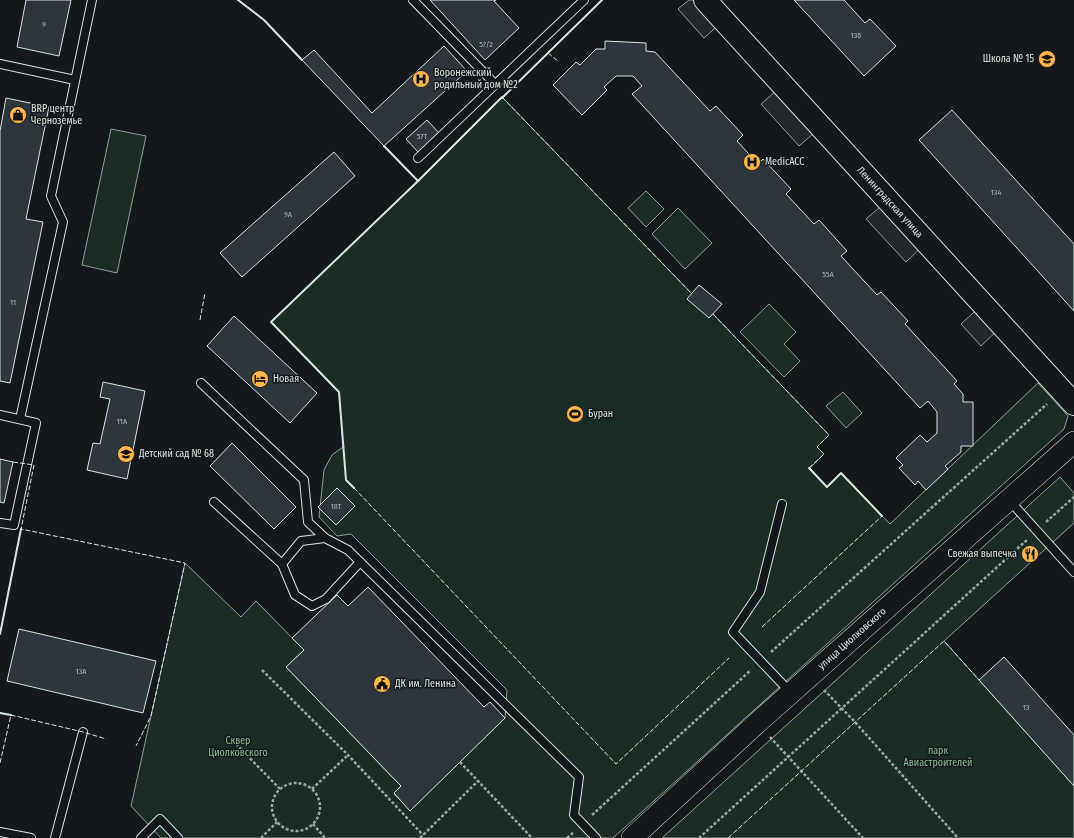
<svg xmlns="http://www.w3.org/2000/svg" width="1074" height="838" viewBox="0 0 1074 838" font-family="'Fira Sans Condensed',sans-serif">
	<rect width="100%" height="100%" fill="#14181c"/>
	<g fill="#1a2d24" stroke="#939e99">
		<polygon points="502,97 692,294 713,314 829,435 817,447 824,454 810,468 827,487 841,473 890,524 1038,383 1068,416 1064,429 613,838 161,838 131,806 185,563 241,617 256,601 304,650 286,667 401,786 394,794 410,810 505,718 507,690 351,534 337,536 319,517 324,470 332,455 343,447 339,393 271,322 418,181"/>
		<polygon points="111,129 146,136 117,273 82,265"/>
		<polygon points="646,191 664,209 646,227 628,208"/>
		<polygon points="678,208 712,243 685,269 652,234"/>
		<polygon points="769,304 796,332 784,344 800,361 784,377 740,332"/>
		<polygon points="843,392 862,413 846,428 826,406"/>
		<polygon points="1060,477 1074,493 1074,523 944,641 1074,786 1074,838 662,838"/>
	</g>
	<g fill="#24282b" stroke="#939e99">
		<polygon points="689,0 705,0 723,21 704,38 678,9"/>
		<polygon points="783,85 821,127 799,146 761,104"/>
		<polygon points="887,201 926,243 906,262 866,219"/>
		<polygon points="983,304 1002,326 981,346 961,324"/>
	</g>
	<g fill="#2c363c" stroke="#d8e6dc">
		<polygon points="26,0 71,0 59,56 17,47"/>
		<polygon points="430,0 496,0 494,1 519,28 485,60"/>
		<polygon points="794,0 844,0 865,23 870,19 896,46 864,76"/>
		<polygon points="605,41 646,43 646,51 655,52 710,111 716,106 743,135 737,141 758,164 763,159 791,189 786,194 814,224 819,220 847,251 841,256 877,295 881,292 908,321 905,324 957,381 954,384 963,394 963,402 973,402 973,446 961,446 961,452 945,466 948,469 926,490 918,481 915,485 899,468 903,465 896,458 920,435 927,442 937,433 937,412 928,401 920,408 632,94 642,86 633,76 616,76 604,87 607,90 582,115 553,85 576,62 580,65 596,49 605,49"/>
		<polygon points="444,46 467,71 384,146 302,60 314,50 372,113"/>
		<polygon points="6,98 49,107 26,219 43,222 10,383 0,381 0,131"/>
		<polygon points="952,110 1074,244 1074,311 919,140"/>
		<polygon points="427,120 439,133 418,152 406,139"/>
		<polygon points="334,152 355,176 242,277 220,253"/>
		<polygon points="699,285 722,304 709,318 687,299"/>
		<polygon points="234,316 317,393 290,423 207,346"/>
		<polygon points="103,382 145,391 127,479 87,470 93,443 100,444 110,399 100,397"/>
		<polygon points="232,443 296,507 274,529 210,466"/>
		<polygon points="0,459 13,462 4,503 0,502"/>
		<polygon points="337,488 355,506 336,525 318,507"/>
		<polygon points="368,587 484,707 490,702 505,718 410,811 394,793 401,786 286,667 304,650 292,638 337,595 348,606"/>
		<polygon points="19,629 156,661 143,713 7,681"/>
		<polygon points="1004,657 1074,735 1074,786 979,680"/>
	</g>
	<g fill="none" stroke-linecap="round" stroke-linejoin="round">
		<g stroke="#d8e6dc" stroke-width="10">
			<g id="service">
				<polyline points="413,0 495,84"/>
				<polyline points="0,64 75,80"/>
				<polyline points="418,158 584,0"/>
				<polyline points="201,383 304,480 308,522 325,538 348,550 579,777 574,815 596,838"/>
				<polyline points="0,415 36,423 14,525 0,523"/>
				<polyline points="20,419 63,222 51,196 92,0"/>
				<polyline points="1009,500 1074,572"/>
				<polyline points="214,502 282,564"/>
				<polyline points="782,504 760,592 733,632 791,693"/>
				<polyline points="325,538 301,541 282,564 295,595 312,606 326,599 360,562"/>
				<polyline points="0,832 31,838"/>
				<polyline points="55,838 83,732"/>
				<polyline points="141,838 160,819 178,838"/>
			</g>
		</g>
		<g stroke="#d8e6dc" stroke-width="22">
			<g id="tertiary">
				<path id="s1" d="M632 838 757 723 1074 442"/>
			</g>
		</g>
		<g stroke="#d8e6dc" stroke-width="24">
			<g id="secondary">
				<path id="s2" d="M705 0 1074 404"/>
			</g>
		</g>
		<g stroke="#9da8a2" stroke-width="2.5" stroke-dasharray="3 2" stroke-linecap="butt">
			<polyline points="1046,522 1074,497"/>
			<polyline points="771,652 1047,404"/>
			<polyline points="262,670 348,755 423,835"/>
			<polyline points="824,690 855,722 958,838"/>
			<polyline points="770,737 863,838"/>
			<polyline points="236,744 280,789"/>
			<polyline points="460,762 532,838"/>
			<circle cx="296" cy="807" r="24"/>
			<polyline points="312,789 348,755"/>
			<polyline points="592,815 751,670"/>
			<polyline points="313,824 325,838"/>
			<polyline points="261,838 277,822"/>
			<polyline points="420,838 478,781"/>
			<polyline points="567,838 574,832"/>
			<polyline points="699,838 1028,539"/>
		</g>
		<use href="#service" stroke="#14181c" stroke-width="8"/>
		<use href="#tertiary" stroke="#14181c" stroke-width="21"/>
		<use href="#secondary" stroke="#14181c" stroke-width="22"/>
		<g stroke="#d8e6dc" stroke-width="1" stroke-dasharray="5 2" stroke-linecap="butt">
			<polyline points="548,53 559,62"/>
			<polyline points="502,97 692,294"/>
			<polyline points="713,314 829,435 817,447 824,454 809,468"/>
			<polyline points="200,320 205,293"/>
			<polyline points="13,462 34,465 21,529 185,563 151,716 136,746"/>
			<polyline points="354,488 616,764 729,658"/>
			<polyline points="762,627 882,516"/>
			<polyline points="0,763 11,715 83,732 106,739"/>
			<polyline points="728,838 944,641 980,681"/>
		</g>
		<g stroke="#d8e6dc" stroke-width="2">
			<polyline points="238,0 264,20 302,60"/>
			<polyline points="502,98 602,0"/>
			<polyline points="384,146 418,181 419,180"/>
			<polyline points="809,468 827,487 841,473 882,516"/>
			<polyline points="354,488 346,480 339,392 271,322 418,181 502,97"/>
			<polyline points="0,634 21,529"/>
			<polyline points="0,713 11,715"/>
		</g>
	</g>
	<defs>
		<g id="school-disc" transform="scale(0.9)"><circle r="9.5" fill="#ffb74d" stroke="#14181c"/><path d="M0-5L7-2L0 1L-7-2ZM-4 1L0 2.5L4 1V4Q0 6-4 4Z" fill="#111"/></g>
		<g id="hospital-disc" transform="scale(0.9)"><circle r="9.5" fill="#ffb74d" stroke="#14181c"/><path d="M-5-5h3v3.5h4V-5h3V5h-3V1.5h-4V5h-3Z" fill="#111"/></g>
		<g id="shop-disc" transform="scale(0.9)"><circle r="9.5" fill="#ffb74d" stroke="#14181c"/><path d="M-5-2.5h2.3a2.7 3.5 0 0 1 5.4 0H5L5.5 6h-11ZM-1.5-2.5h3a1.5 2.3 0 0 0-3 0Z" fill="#111"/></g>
		<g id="hotel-disc" transform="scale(0.9)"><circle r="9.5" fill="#ffb74d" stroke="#14181c"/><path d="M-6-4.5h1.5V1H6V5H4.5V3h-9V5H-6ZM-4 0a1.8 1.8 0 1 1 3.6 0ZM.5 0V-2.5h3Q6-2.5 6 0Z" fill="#111"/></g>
		<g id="stadium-disc" transform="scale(0.9)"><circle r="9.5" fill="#ffb74d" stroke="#14181c"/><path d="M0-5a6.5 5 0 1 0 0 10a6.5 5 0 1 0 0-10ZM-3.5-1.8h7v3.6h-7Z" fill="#111"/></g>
		<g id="restaurant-disc" transform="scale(0.9)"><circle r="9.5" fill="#ffb74d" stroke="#14181c"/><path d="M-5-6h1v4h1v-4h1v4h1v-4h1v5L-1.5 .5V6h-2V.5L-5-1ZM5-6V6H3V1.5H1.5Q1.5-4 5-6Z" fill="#111"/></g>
		<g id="civic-disc" transform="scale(0.9)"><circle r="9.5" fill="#ffb74d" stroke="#14181c"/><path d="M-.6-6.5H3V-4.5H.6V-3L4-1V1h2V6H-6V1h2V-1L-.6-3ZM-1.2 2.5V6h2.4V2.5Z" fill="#111"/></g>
	</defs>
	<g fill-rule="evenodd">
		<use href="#school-disc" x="1047" y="59"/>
		<use href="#hospital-disc" x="421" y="79"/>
		<use href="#shop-disc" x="18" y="115"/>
		<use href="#hospital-disc" x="752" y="162"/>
		<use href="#hotel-disc" x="260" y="379"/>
		<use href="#stadium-disc" x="575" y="414"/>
		<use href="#school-disc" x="126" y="454"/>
		<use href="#restaurant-disc" x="1030" y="554"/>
		<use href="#civic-disc" x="382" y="684"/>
	</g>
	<g text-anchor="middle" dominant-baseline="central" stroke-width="3" stroke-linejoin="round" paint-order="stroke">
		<g font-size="8" fill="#adbab4">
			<text x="44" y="24">9</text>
			<text x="856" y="35">136</text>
			<text x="486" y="44">57/2</text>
			<text x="422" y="136">57Т</text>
			<text x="996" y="192">134</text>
			<text x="288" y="214">9А</text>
			<text x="828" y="274">55А</text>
			<text x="13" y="302">11</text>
			<text x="122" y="421">11А</text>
			<text x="336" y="506">18Т</text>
			<text x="81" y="671">13А</text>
			<text x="1026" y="707">13</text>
		</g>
		<g font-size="10" fill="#d8e6dc" stroke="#14181c" text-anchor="start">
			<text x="1034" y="59" text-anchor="end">Школа № 15</text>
			<text x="434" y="73">Воронежский<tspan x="434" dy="12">родильный дом №2</tspan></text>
			<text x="31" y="109">BRP центр<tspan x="31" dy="12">Черноземье</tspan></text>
			<text x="765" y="162">MedicACC</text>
			<text x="273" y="379">Новая</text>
			<text x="588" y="414">Буран</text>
			<text x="139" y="454">Детский сад № 68</text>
			<text x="1017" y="554" text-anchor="end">Свежая выпечка</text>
			<text x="395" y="684">ДК им. Ленина</text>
		</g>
		<g font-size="10" fill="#d8e6dc" stroke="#14181c">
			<text stroke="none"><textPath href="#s2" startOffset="274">Ленинградская улица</textPath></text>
			<text stroke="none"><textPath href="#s1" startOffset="297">улица Циолковского</textPath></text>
		</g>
		<g font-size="10" fill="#8ac095" stroke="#14181c">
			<text x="238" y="741">Сквер<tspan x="238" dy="12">Циолковского</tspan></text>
			<text x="938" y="751">парк<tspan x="938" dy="12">Авиастроителей</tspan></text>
		</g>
	</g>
</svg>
